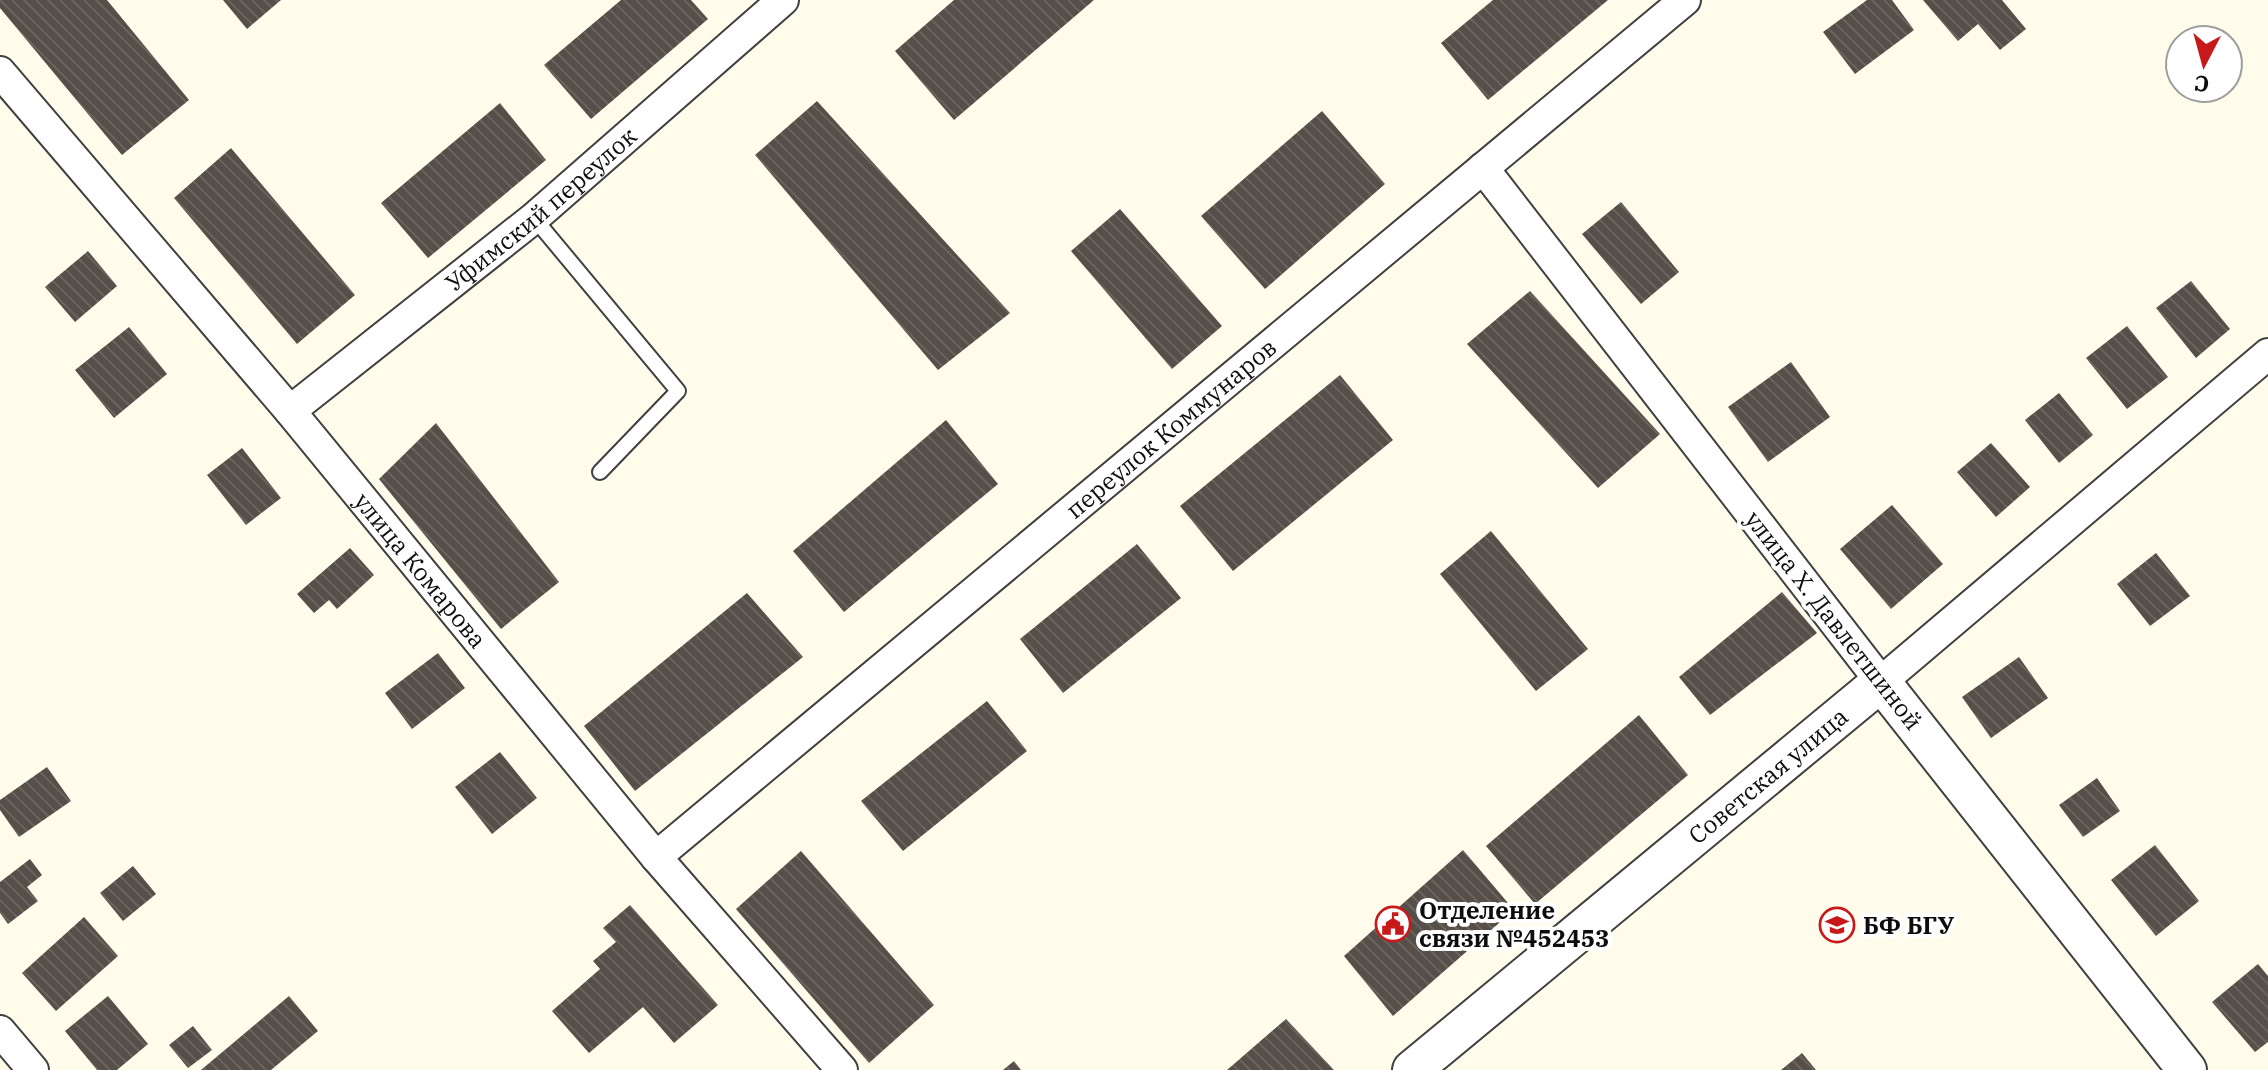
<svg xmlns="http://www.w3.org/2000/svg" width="2268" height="1070" viewBox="0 0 2268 1070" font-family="'IBM Plex Serif',serif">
	<defs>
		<pattern id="building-back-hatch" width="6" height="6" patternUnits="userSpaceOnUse" patternTransform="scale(2)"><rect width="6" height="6" fill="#564e48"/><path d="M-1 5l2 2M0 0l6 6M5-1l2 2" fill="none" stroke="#69635e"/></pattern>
	</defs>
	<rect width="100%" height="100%" fill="#fffcec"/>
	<g fill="url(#building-back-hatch)">
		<polygon points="0,0 107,0 189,100 122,155 0,8"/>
		<polygon points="223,0 281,0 247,29"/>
		<polygon points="621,0 691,0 708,19 591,119 544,65"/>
		<polygon points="954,0 1094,0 954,120 895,51"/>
		<polygon points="1493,0 1608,0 1488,100 1441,43"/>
		<polygon points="1867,0 1892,0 1914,30 1855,74 1823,32"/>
		<polygon points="1923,0 2002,0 2026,29 2000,50 1978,24 1958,41"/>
		<polygon points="817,101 1010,313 938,370 755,155"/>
		<polygon points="500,103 546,160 428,258 381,203"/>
		<polygon points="1322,111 1385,184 1265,289 1201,216"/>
		<polygon points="231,148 355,295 297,344 174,198"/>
		<polygon points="1621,202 1679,272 1641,304 1582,234"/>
		<polygon points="1120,209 1222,326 1172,369 1071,251"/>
		<polygon points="88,251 117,286 75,322 45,287"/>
		<polygon points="2191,281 2230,329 2196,358 2156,308"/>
		<polygon points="1530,291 1660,434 1598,488 1467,344"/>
		<polygon points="2127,326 2168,377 2127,409 2086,358"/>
		<polygon points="129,327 167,374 114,418 75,370"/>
		<polygon points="1791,362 1830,417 1768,462 1728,407"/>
		<polygon points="1340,375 1393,440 1233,571 1180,506"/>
		<polygon points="2059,393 2093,435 2059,463 2025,420"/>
		<polygon points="946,420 998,484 844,612 793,551"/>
		<polygon points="436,423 559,582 501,629 379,479"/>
		<polygon points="1991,443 2030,487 1996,517 1957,472"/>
		<polygon points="242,448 281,498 246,525 207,475"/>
		<polygon points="1892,505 1943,564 1891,609 1840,549"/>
		<polygon points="1491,531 1588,649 1536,691 1440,574"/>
		<polygon points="1137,544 1181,598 1063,693 1020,639"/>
		<polygon points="350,548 374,575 337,609 329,600 314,613 297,594"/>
		<polygon points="2156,553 2190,596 2150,626 2117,584"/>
		<polygon points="1782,592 1817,633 1710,715 1679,677"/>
		<polygon points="747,593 803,657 635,791 584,726"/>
		<polygon points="438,653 465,688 412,729 385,693"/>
		<polygon points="2019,657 2048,698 1991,738 1962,697"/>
		<polygon points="987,701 1027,751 903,851 861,801"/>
		<polygon points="1639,715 1688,775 1535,904 1486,846"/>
		<polygon points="500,752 537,798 492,834 455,787"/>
		<polygon points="47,767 71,801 19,837 0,810 0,800"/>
		<polygon points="2097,778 2120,811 2083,837 2059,805"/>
		<polygon points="2155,845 2199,901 2156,936 2111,880"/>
		<polygon points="1463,850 1514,910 1393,1016 1344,956"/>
		<polygon points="801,851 934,1005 869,1063 736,909"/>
		<polygon points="30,859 42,875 27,887 38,901 8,924 0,913 0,882"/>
		<polygon points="133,866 156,894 123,921 100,893"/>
		<polygon points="630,905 718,1005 674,1043 643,1007 589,1053 552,1011 600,969 593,961 616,942 603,928"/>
		<polygon points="84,917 118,956 56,1011 22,973"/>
		<polygon points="2258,964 2268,976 2268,1042 2255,1052 2212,1002"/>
		<polygon points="108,996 148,1044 117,1070 97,1070 65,1031"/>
		<polygon points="289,996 318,1031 271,1070 201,1070"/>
		<polygon points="1286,1019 1334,1070 1227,1070"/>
		<polygon points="193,1026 212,1050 188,1068 169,1045"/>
		<polygon points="1802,1053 1816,1070 1781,1070"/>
		<polygon points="1014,1061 1021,1070 1003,1070"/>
	</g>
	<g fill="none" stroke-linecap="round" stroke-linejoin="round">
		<g stroke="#404040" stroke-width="18">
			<polyline id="service" points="534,218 678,391 600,472"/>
		</g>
		<g stroke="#404040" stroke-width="34">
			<g id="minor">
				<path id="s1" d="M0 72 290 411 656 857 842 1070"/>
				<polyline points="1483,168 1881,682 2268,354"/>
				<path id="s2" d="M290 411 534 218 783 0"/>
				<path id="s3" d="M656 857 1685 0"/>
				<polyline points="0,1031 33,1070"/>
			</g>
		</g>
		<g stroke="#404040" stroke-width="42">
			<g id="tertiary">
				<path id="s4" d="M1412 1070 1881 682 2187 1070"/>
			</g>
		</g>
		<use href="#service" stroke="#fff" stroke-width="14"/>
		<use href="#minor" stroke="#fff" stroke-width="30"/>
		<use href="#tertiary" stroke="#fff" stroke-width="38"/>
	</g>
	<defs>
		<g id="civic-ring" transform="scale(1.8)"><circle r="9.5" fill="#fff" stroke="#c8191a" stroke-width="1.5"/><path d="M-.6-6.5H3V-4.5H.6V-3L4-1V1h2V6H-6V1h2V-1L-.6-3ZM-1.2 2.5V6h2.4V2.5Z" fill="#c8191a"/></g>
		<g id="university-ring" transform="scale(1.8)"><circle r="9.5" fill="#fff" stroke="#c8191a" stroke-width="1.5"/><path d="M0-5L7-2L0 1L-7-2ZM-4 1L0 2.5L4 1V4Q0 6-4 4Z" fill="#c8191a"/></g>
	</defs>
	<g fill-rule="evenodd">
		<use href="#civic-ring" x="1393" y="924"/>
		<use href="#university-ring" x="1837" y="925"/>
	</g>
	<g text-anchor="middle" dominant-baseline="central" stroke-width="8" stroke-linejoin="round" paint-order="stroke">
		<g font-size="24" fill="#0d0d0d" stroke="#fff">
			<text stroke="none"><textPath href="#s2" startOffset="322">Уфимский переулок</textPath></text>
			<text stroke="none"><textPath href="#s3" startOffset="670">переулок Коммунаров</textPath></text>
			<text stroke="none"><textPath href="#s1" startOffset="652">улица Комарова</textPath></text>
			<text transform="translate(1834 620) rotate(52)">улица Х. Давлетшиной</text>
			<text stroke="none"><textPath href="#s4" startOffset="462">Советская улица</textPath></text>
		</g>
		<g font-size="24" font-weight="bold" fill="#0d0d0d" stroke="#fff" text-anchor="start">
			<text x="1419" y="910">Отделение<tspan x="1419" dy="28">связи №452453</tspan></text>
			<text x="1863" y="925">БФ БГУ</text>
		</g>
	</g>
	<g transform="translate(2204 64) rotate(186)"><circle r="38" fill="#ffffff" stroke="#9e9e9e" stroke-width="2"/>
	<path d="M0-6L14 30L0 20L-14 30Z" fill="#c8191a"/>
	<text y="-12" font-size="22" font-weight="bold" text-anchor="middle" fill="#0d0d0d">С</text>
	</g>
</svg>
